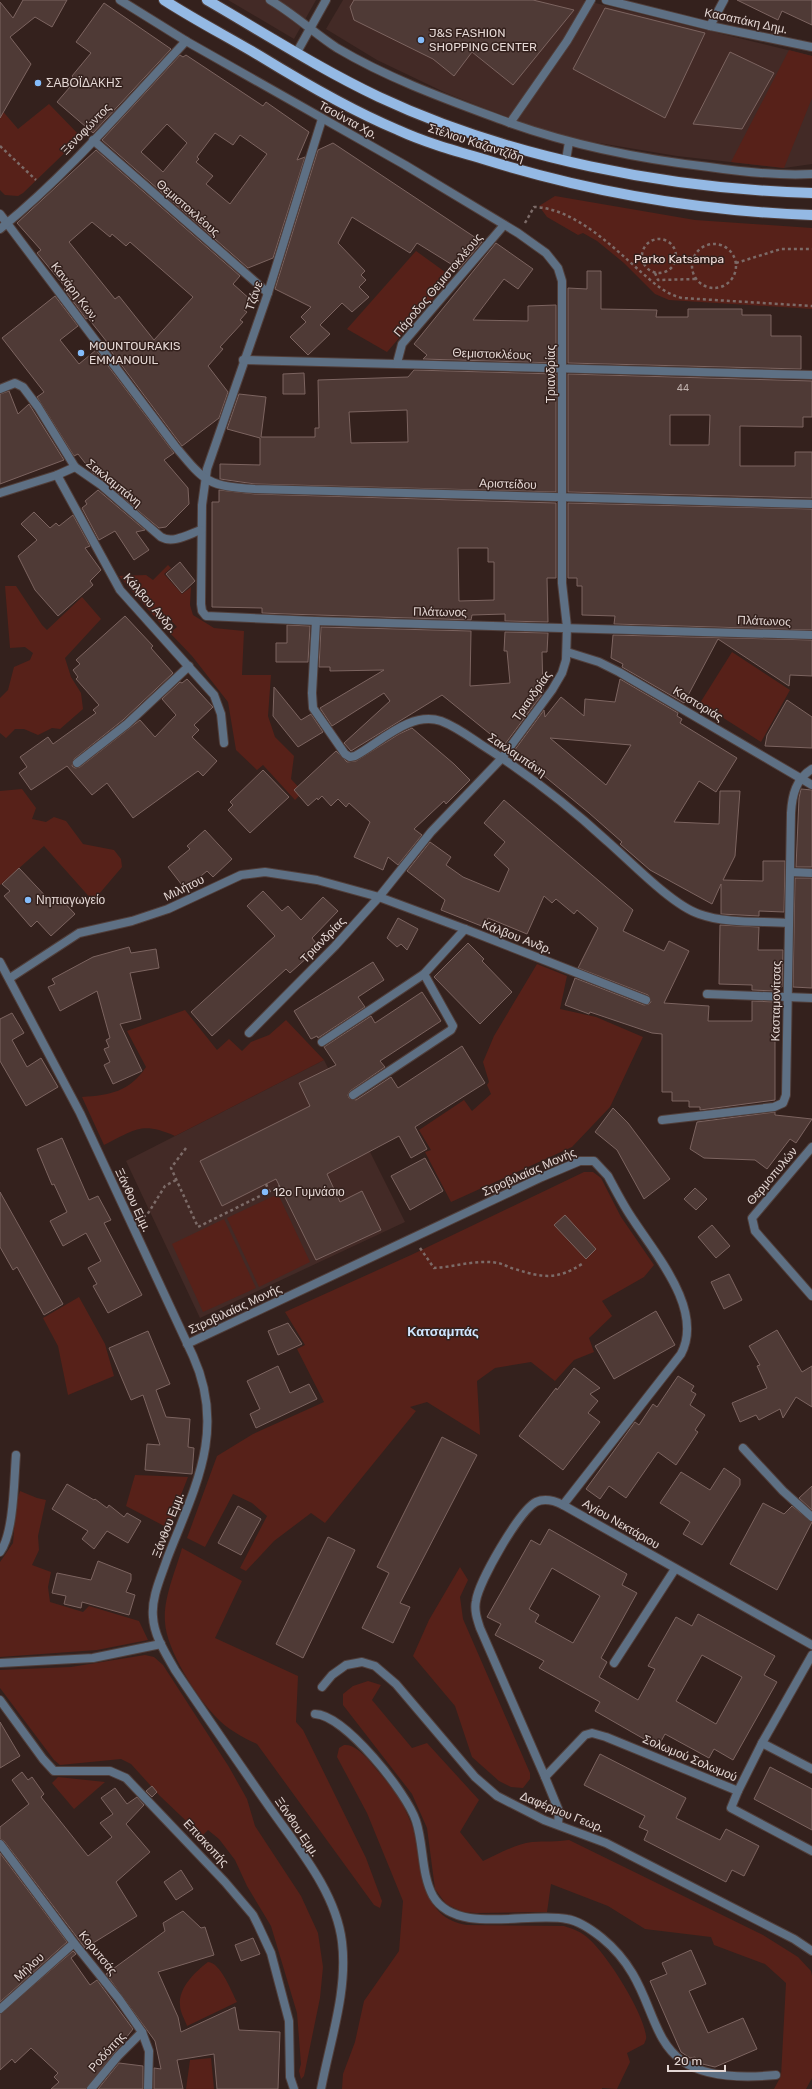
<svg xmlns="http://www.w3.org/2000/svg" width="812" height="2089" viewBox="0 0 812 2089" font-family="Rubik,sans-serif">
	<rect width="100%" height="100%" fill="#34211d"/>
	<g fill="#432a26">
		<polygon points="228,0 316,0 294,39"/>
		<polygon points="343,0 583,0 812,56 812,164 784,168 677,156 581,140 540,130 446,93 377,60 326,29"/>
		<polygon points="324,1060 405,1222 200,1318 126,1161"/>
	</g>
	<g fill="#572119">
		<polygon points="789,50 812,56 812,98 784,168 731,162"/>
		<polygon points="49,104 81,137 23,193 18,196 5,195 0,190 0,108 18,129"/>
		<polygon points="555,196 695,220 812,228 812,309 669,300 655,294 624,263 597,241 583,233 578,235 547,217 539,206"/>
		<polygon points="416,251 452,277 387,352 347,329"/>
		<polygon points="168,565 171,568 164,574 182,594 191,587 190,605 193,615 214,628 244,631 242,675 271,675 268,716 275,737 294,756 291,779 303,792 295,800 263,765 257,770 236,750 228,702 192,656 170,633 177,627 168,617 160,623 119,576 146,575 153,580"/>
		<polygon points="5,586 16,586 42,625 47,630 82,597 101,619 65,658 71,677 81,693 83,709 60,729 52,728 38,735 24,729 15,729 6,738 0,733 0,698 8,690 14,667 30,660 33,653 25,647 10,648"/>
		<polygon points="732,652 790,690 761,742 700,703"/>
		<polygon points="22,789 36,808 32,819 46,822 54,817 66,821 83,844 114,850 121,859 122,867 93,901 44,846 0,885 0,791"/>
		<polygon points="537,964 567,976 560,1009 596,1017 643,1037 610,1107 572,1147 451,1202 425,1152 431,1150 419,1130 464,1100 472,1111 491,1094 487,1085 489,1082 483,1062 494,1036"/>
		<path d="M185 1010 217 1050 229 1039 242 1051 251 1042 269 1035 286 1020 324 1060 175 1136C141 1121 135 1130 104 1145L82 1097C110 1095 129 1092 146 1067L127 1031Z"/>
		<polygon points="584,1172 593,1172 601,1178 621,1217 654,1265 644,1277 602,1301 612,1316 589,1338 594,1352 574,1360 555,1381 531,1362 495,1368 477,1381 480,1435 427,1402 410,1407 416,1411 325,1523 311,1513 274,1541 246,1571 240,1568 267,1516 252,1503 233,1494 205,1547 187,1538 217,1456 253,1434 324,1402 297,1349 305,1345 285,1312 411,1255"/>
		<polygon points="278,1194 310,1262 259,1287 227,1218"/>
		<polygon points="224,1219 256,1288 203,1312 172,1244"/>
		<polygon points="79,1297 105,1344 114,1376 68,1395 58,1346 43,1318"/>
		<polygon points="135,1475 188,1477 168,1528 126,1506"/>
		<polygon points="20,1491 37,1498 46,1500 38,1536 39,1550 32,1565 51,1572 48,1587 50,1602 83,1612 89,1606 139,1621 148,1640 97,1650 0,1657 0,1562 13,1543 16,1503"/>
		<path d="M182 1548 242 1581 215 1638 298 1676 296 1722 303 1730 366 1858 382 1901 380 1908 374 1905 257 1744C242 1737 227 1729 216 1717 197 1698 166 1649 165 1622 163 1598 176 1570 182 1548Z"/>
		<polygon points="460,1567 468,1580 460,1597 463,1619 530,1773 530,1779 523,1788 511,1787 499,1781 472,1757 455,1706 413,1656 429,1620"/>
		<polygon points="145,1655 154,1657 163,1665 229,1767 247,1799 255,1826 301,1896 318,1933 323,1967 320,1998 304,2076 301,2079 299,2071 301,2064 297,2013 271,1926 247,1886 235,1860 219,1839 208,1830 202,1836 160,1796 131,1764 121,1759 60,1765 54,1760 0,1688 0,1670 71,1667"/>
		<path d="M368 1681 381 1685 372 1700 412 1748 427 1743 479 1800 460 1832 483 1861C499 1854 515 1844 532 1842 545 1841 557 1842 569 1840L763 1935 798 1957 811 1971 812 1976V2078L806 2089H774L781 2076 786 1983 765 1964 714 1945 711 1937 645 1929 608 1906 551 1884 547 1912 476 1913 463 1912 446 1904 435 1889 427 1828 412 1794 343 1705V1694L353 1686Z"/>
		<path d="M344 1745C353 1744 361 1752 367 1758 378 1772 397 1791 404 1807 408 1816 413 1826 415 1835 423 1871 421 1918 467 1925L564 1926C573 1929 582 1932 589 1939 607 1955 643 2011 646 2036 647 2038 645 2042 644 2044L627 2053 630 2062 617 2089 602 2088V2089H342L343 2074 355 2042 364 2001 399 1951 403 1901 367 1813 337 1757 339 1748Z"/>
		<polygon points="58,1777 105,1782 74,1809 52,1783"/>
		<path d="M208 1962C221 1963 231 1991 237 2002L187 2026C185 2020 180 2012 180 2005 178 1988 196 1971 208 1962Z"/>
		<polygon points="211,2058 214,2089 186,2089 190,2060"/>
	</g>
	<g fill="#4f3a36" stroke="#7c6460" fill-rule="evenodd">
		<polygon points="23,0 67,0 52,27 35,17 10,37 31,64 0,118 0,2 13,18"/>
		<polygon points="354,0 533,0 574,10 513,85 472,52 454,76 433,59 354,20 350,7"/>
		<polygon points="737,0 812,0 812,25 782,11 778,20"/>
		<polygon points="104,3 171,49 93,133 57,102 76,80 72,76 91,53 76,42"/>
		<polygon points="605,8 705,33 665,118 573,69"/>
		<polygon points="730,52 774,73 742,129 693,124"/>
		<path d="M180 55 183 57 186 55 263 106 266 102 309 132 297 160 305 157 273 258 248 268 102 140ZM167 124 187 143 163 172 141 152ZM215 133 233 145 240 135 267 154 230 204 206 184 213 176 196 162 199 159 197 157Z"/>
		<polygon points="333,143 482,242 459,269 417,243 410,253 352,217 338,243 365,271 361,275 366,280 359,287 369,297 352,312 342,303 320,325 330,334 308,355 290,337 306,322 301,317 311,307 275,289 318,150"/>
		<path d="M96 150 240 276 233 284 252 301 244 310 247 312 240 320 243 322 220 347 223 349 208 366 228 392 219 418 182 446 105 343 107 342 88 318 86 319 64 289 66 288 37 253 41 250 17 223ZM92 222 110 237 112 234 126 246 130 242 193 297 154 340 119 296 115 299 69 242Z"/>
		<polygon points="496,243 533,269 518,289 504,279 473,320 528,321 528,306 556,305 556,363 423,359 427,355 414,344"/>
		<polygon points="587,271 601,271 601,309 657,310 656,317 688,317 688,309 742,309 742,315 771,315 771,336 801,336 801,369 568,363 568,288 587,289"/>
		<polygon points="55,296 78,326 60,340 79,364 96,350 174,453 164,460 188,488 189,504 166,527 159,528 93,473 78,454 74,456 37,397 44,392 2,338"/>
		<path d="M414 370 556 374V492L255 484 220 479V464L260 465V438L227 429 239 394 266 397 261 437H315V428H319L318 380 408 377ZM407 410 408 442 351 443 349 412Z"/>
		<polygon points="304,373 305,394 283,394 283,374"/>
		<path d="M568 374 812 381V417H803V427L740 426V466H795V452H812V498L568 492ZM670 415H710L709 445H670Z"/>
		<polygon points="9,391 18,414 29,404 64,460 0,484 0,394"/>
		<polygon points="98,490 145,530 136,532 149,550 134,560 115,531 99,540 82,508 87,504 85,501"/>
		<path d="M219 490 255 494 556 503V578H547L548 622 505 621V614L472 615 471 620 287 614 262 613V608L212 607V502H219ZM458 548H488V562H494V600L459 601Z"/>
		<polygon points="568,503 812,509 812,630 614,624 615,616 582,615 582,586 577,586 577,578 568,578"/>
		<polygon points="34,512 50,528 56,523 59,526 73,515 90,546 85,548 101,570 90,581 93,585 58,616 35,590 18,556 37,540 21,524"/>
		<polygon points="180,562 195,581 182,593 166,574"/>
		<polygon points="125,616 153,646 151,648 173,673 123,720 74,759 72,766 75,768 80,767 140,720 155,737 176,715 162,699 180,682 182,683 187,679 213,707 194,725 199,730 192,737 217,761 203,776 198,771 133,818 107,783 92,795 67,766 31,790 19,773 27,767 20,757 48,737 53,744 96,713 93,710 99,705 76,679 78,677 73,670 80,664 76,660"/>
		<polygon points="287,625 310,626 308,662 276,662 276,643 287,643"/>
		<polygon points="321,627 471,631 470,686 510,683 507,651 504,651 505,632 548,633 547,652 542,652 543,693 505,744 501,741 500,742 442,695 351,751 344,743 390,701 384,693 332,726 320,708 384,670 330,671 330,667 319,667"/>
		<polygon points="613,635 812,640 812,676 790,675 789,686 718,639 684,703 622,667 623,664 611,658"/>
		<path d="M620 679 678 713 677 716 682 719 680 723 737 758 716 792 699 781 674 822 719 824 720 791H740L735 856 723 880 763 881V861H785L784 912 759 911V916L721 914V884L712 904 650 870 620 844 622 842 589 813 514 751 544 710 545 717 561 697 584 716 585 699 615 702ZM550 738 631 745 606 785Z"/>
		<polygon points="274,687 301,720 311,714 323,732 298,747 273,716"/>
		<polygon points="787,700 812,717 812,748 765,746 767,735"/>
		<polygon points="412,728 454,764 470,780 446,804 444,801 414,829 422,835 398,865 388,857 383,870 354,857 370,822 349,803 346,807 338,799 331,806 322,796 318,800 317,798 308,806 294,790 336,751 347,762 356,761 399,734"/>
		<polygon points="263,770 289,797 250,833 228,810 233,805 230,802"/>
		<polygon points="801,789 812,790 812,867 796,867 799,798"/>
		<polygon points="504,800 633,910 623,931 664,951 669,941 689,951 664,1003 709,1006 708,1021 752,1021 752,1001 775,1002 775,1100 700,1110 700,1107 689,1107 689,1101 672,1101 672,1092 662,1092 662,1034 652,1033 590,1012 589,1014 565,1005 575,978 644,1005 649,1004 651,1002 648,995 578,968 598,928 577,910 574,914 556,899 552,903 544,896 527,934 488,918 484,927 441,910 445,900 407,871 430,842 451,857 446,865 463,877 499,892 509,869 494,855 505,842 484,823"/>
		<polygon points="205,830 232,859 213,877 207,871 185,889 168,867 190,849 187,846"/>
		<polygon points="19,868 52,903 59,897 75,914 51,936 37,921 31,927 4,896 10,891 2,884"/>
		<polygon points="795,878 812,878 812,988 793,987"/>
		<polygon points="263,891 282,911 288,906 301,920 323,897 338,911 312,938 319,947 290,973 286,969 212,1036 191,1012 275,936 247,906"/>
		<polygon points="398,918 418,929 407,950 401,944 397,947 387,938"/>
		<polygon points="720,925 759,927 758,950 783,950 782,987 775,987 775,991 752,990 752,985 719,984"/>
		<polygon points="468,943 484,959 482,961 512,992 480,1024 434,977"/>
		<polygon points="129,947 131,953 156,949 159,968 130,973 141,1019 120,1024 142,1071 113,1084 104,1065 110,1062 104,1049 109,1047 106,1040 110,1038 97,991 60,1011 48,987 55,984 52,979 93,957"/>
		<polygon points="373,962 384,980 358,997 365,1007 318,1038 317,1036 311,1039 294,1011"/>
		<polygon points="422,992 441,1021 380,1061 385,1067 350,1091 348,1095 349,1098 356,1100 391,1077 398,1088 462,1046 485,1083 415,1127 427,1149 411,1158 399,1136 327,1174 340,1202 362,1191 381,1230 316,1260 276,1179 222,1206 200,1161 310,1106 299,1083 336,1065 324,1047 371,1016 375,1023"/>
		<polygon points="12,1013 24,1033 12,1040 27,1067 41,1058 58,1087 26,1106 0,1061 0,1019"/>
		<polygon points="613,1108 628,1123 670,1179 644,1199 617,1150 595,1132"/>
		<polygon points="775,1112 775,1115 812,1119 796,1143 790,1139 767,1169 755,1160 704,1158 690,1149 697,1122"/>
		<polygon points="62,1138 89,1200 98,1196 111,1220 104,1223 142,1295 108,1313 93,1286 97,1284 88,1268 101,1261 86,1233 63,1246 50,1221 67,1212 54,1184 52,1185 37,1149"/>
		<polygon points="425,1158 443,1191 410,1210 391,1176"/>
		<polygon points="695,1188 707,1199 696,1210 684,1199"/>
		<polygon points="0,1192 63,1304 44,1315 17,1267 13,1270 0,1247"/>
		<polygon points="565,1215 596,1249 586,1259 554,1225"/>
		<polygon points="712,1225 730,1246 716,1258 698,1237"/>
		<polygon points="729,1274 742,1300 724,1309 711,1282"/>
		<polygon points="656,1311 675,1345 614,1379 595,1346"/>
		<polygon points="288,1323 302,1344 278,1355 268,1331"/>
		<polygon points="777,1330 802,1372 812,1366 812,1407 796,1397 783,1418 780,1409 759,1420 756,1415 740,1422 732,1403 767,1388 757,1366 760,1365 749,1346"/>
		<polygon points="148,1331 170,1384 156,1390 166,1417 190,1419 188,1447 194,1448 192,1474 145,1470 147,1444 160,1445 143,1395 131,1400 109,1348"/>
		<polygon points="278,1366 290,1393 309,1384 317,1399 256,1428 250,1414 260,1409 247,1381"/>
		<polygon points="574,1368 600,1388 590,1394 598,1401 588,1413 600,1422 563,1470 519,1436 556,1388 557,1390"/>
		<polygon points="678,1376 694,1386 691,1391 696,1394 690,1405 705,1415 695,1430 698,1432 676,1465 658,1452 626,1498 609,1486 600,1499 586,1489 635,1422 639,1425 653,1404 657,1407"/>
		<polygon points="442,1437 477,1455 400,1603 410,1607 393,1643 362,1628 389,1573 377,1567"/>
		<polygon points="724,1468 740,1479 740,1485 702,1545 683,1534 690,1522 660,1503 681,1472 710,1490"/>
		<polygon points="67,1484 94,1500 95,1499 107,1508 109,1505 124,1517 127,1513 141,1521 128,1543 107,1531 94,1549 82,1539 88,1531 52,1509"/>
		<polygon points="812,1486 812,1510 799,1498"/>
		<polygon points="763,1503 784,1514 792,1506 812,1522 777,1590 730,1564"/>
		<polygon points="238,1506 261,1519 241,1555 218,1543"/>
		<path d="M549 1529 627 1574 622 1585 637 1593 601 1658 607 1662 599 1677 638 1700 655 1669 648 1666 676 1617 692 1626 698 1614 775 1656 764 1675 777 1682 733 1760 714 1749 709 1758 665 1734 658 1747 595 1711 600 1702 539 1668 544 1661 495 1635 501 1624 487 1617 531 1540 540 1545ZM552 1568 600 1596 573 1643 535 1622 539 1615 529 1609ZM702 1655 742 1677 716 1724 676 1701Z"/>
		<polygon points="328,1537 355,1550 303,1658 276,1644"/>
		<polygon points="98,1561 131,1574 131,1580 126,1592 135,1595 129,1615 82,1602 81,1608 64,1604 66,1596 52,1593 57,1573 91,1580"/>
		<polygon points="0,1722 20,1756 0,1768"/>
		<polygon points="600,1754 686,1798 676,1818 720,1840 726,1829 759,1846 744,1876 732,1870 726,1882 644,1840 648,1831 639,1827 645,1816 584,1785"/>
		<polygon points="770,1767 812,1789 812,1830 754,1799"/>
		<polygon points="22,1772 28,1780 32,1777 44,1794 41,1797 88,1856 112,1837 100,1823 113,1814 101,1798 115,1788 127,1804 137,1797 144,1805 126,1824 150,1852 116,1882 137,1916 85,1948 4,1841 0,1839 0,1827 29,1804 12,1780"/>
		<polygon points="152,1786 157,1792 152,1797 146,1791"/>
		<polygon points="0,1853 67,1942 0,2002"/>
		<polygon points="181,1870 193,1889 176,1900 164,1882"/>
		<polygon points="183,1911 201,1928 205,1927 214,1955 158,1972 178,2017 181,2032 235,2007 239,2030 280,2032 278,2089 217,2089 214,2054 177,2060 183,2089 154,2089 154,2068 161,2069 155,2041 106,1974 165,1931 163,1923"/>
		<polygon points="253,1938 260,1954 241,1961 235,1945"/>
		<polygon points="691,1950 706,1984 689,1991 708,2033 743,2018 757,2049 715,2067 698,2063 695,2057 690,2058 681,2052 650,1981 667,1974 662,1963"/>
		<polygon points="73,1951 76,1954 71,1958 90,1985 97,1980 133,2029 86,2089 51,2089 59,2082 54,2077 58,2073 31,2048 15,2063 12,2059 0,2070 0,2014"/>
		<polygon points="119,2063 143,2066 143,2089 98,2089"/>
	</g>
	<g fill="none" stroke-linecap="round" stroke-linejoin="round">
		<g stroke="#503e3a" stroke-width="10">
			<g id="lane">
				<path d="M270 0C294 14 314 33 337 48 391 80 451 101 510 123L567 41 591 0"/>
				<path d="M510 123C575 146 640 159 709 167 743 172 777 176 812 174"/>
				<polyline points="566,160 569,142"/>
				<polyline points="614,1663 675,1569"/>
			</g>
		</g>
		<g stroke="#503e3a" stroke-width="10">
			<g id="street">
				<polyline points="120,0 186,41 405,165 518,233 546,253 558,268 562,281 562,583 567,627 566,660 562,673 552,690 502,758 431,832 379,897 335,946 249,1033"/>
				<polyline points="606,0 710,26 812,47"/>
				<polyline points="710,26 724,0"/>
				<polyline points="297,52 326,0"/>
				<polyline points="322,119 268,293 207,469 202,505 201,604 202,611 206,616 316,621 812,635"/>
				<polyline points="93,140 268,293"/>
				<path d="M0 214 175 446C205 482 207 486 255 489L812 504"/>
				<path d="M0 229C68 174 126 105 186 41"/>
				<polyline points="243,360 812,375"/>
				<polyline points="397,363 402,344 504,225"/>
				<path d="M0 389 15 383 23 387 38 407 75 467 101 485 161 537C173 544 189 534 201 530"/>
				<polyline points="57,475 120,590 214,695 221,714 224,743"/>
				<polyline points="0,493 57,475 75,467"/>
				<path d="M316 621 312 693 313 708 345 754 350 757 355 756C381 742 410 711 441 721 457 727 471 738 485 747 529 775 569 806 607 841 630 861 672 905 699 914 727 924 760 921 789 923"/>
				<polyline points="567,652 599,662 619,672 812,785"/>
				<polyline points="77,763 127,724 189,666"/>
				<polyline points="790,872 812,873"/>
				<path d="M0 962 80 1113 193 1356C227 1431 194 1489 167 1559 161 1577 151 1598 153 1617 154 1636 166 1654 175 1670 206 1716 238 1762 270 1808 298 1848 336 1892 342 1942 348 1991 330 2041 321 2089"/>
				<polyline points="10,978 79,933 132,921 168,909 241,875 265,872 317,880 379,897 465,929 646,1000"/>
				<polyline points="707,994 812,998"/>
				<polyline points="322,1042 424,974 465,929"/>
				<polyline points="353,1095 451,1030 453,1026 424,974"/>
				<path d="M662 1120 774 1107 783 1103 786 1095 791 813C792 795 796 779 812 769"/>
				<polyline points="812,1147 752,1218 755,1231 812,1296"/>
				<path d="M187 1344 542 1177 580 1161H594L608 1176C616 1191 624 1207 634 1221 657 1256 704 1311 681 1354L563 1505"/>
				<polyline points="743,1448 783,1491 812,1517"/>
				<path d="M0 1552C14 1534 14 1479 16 1455"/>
				<path d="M812 1645 563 1505C555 1501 545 1498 536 1502 519 1511 479 1581 476 1601 474 1610 477 1619 480 1628L545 1777 585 1735 592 1733 606 1737 738 1791 731 1808 812 1851"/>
				<polyline points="0,1663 93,1658 161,1644"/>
				<polyline points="322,1687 332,1675 346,1665 362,1662 375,1666 396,1684 475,1777 497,1796 544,1820 606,1843 794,1939 812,1951"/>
				<polyline points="0,1700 43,1759 54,1771 110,1771 126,1778 225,1882 253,1915 258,1925 271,1953 289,2021 290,2077 294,2089"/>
				<path d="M315 1714C345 1715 407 1793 416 1821 424 1845 421 1874 433 1896 456 1936 530 1911 567 1919 580 1921 592 1930 602 1938 678 2000 624 2089 776 2075"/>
				<polyline points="762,1743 812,1655"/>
				<polyline points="545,1777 559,1811 558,1824"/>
				<polyline points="738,1791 762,1743 812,1769"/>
				<polyline points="0,1844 74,1943 119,1999 142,2032 149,2051 148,2089"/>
				<polyline points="0,2009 74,1943"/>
				<polyline points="91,2089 118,2056 142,2032"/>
			</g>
		</g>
		<g stroke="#503e3a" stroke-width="12">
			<g id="primary">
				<path d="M164 0C195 20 228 37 260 56 304 83 350 110 398 130 424 142 452 150 480 158 588 192 699 211 812 215"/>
				<path d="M207 0C264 33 320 69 379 97 509 158 668 189 812 193"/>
			</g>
		</g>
		<g stroke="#7c6b68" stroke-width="2.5" stroke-dasharray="3 3" stroke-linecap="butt">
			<polyline points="0,146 36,180"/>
			<path d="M525 223 534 207C574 208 613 247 641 272 654 283 665 294 682 298L812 306"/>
			<circle cx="659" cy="256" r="17"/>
			<circle cx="714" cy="266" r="22"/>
			<polyline points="736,263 781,249 812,249"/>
			<polyline points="655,273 658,280 696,279"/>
			<polyline points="186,1148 171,1168 198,1227 280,1186"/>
			<polyline points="266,1184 269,1191"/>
			<polyline points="143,1217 147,1215 165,1186 176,1180"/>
			<path d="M420 1248 434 1268C455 1267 477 1259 498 1263 504 1264 509 1268 515 1269 543 1278 557 1280 582 1264"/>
		</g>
		<use href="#lane" stroke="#5e7084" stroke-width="8"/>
		<use href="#street" stroke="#5e7084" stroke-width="8"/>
		<use href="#primary" stroke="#94b9e4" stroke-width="10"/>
	</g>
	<g fill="#84bcfb" stroke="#34211d" stroke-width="1.5">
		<circle cx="421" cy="40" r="4"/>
		<circle cx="38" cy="83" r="4"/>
		<circle cx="81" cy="353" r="4"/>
		<circle cx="28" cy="900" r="4"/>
		<circle cx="265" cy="1192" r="4"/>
	</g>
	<g text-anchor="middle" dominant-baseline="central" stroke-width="3" stroke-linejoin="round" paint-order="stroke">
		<g font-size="10" fill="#bfb0ac">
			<text x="683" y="388">44</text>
		</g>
		<g font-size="12" fill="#e4d7d4" stroke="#34211d">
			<text transform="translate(746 21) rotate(12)">Κασαπάκη Δημ.</text>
			<text transform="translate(348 120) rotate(29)">Τσούντα Χρ.</text>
			<text transform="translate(86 129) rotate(-46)">Ξενοφώντος</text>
			<text transform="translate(476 143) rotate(18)">Στέλιου Καζαντζίδη</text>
			<text transform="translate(188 208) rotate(41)">Θεμιστοκλέους</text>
			<text transform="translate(438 285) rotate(-50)">Πάροδος Θεμιστοκλέους</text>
			<text transform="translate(75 292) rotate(53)">Κανάρη Κων.</text>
			<text transform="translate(254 296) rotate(-71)">Τζάνε</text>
			<text transform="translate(492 354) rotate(2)">Θεμιστοκλέους</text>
			<text transform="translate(551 374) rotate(-90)">Τριανδρίας</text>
			<text transform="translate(114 483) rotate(39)">Σακλαμπάνη</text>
			<text transform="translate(508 484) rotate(2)">Αριστείδου</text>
			<text transform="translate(150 603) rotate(49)">Κάλβου Ανδρ.</text>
			<text transform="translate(440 612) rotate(1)">Πλάτωνος</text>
			<text transform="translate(764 621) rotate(2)">Πλάτωνος</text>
			<text transform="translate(532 696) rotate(-55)">Τριανδρίας</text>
			<text transform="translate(698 704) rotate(31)">Καστοριάς</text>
			<text transform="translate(517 755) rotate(34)">Σακλαμπάνη</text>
			<text transform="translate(184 888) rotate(-26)">Μιλήτου</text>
			<text transform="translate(517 937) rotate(21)">Κάλβου Ανδρ.</text>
			<text transform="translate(323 940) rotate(-46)">Τριανδρίας</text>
			<text transform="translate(776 1001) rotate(-89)">Κασταμονίτσας</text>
			<text transform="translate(529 1172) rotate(-24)">Στροβιλαίας Μονής</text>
			<text transform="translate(772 1176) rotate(-50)">Θερμοπυλών</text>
			<text transform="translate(133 1200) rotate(65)">Ξάνθου Εμμ.</text>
			<text transform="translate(235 1309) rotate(-25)">Στροβιλαίας Μονής</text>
			<text transform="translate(621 1524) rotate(30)">Αγίου Νεκτάριου</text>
			<text transform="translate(168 1525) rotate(-69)">Ξάνθου Εμμ.</text>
			<text transform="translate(690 1758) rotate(23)">Σολωμού Σολωμού</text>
			<text transform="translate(562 1812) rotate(22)">Δαφέρμου Γεωρ.</text>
			<text transform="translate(297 1827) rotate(56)">Ξάνθου Εμμ.</text>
			<text transform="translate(206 1843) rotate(47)">Επισκοπής</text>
			<text transform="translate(98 1953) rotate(51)">Κορυτσάς</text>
			<text transform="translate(29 1967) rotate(-42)">Μήλου</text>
			<text transform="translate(107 2052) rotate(-48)">Ροδόπης</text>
		</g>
		<g font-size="12" fill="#e4d7d4" stroke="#34211d" text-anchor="start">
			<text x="429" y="33">J&amp;S FASHION<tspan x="429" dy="14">SHOPPING CENTER</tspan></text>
			<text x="46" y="83">ΣΑΒΟΪΔΑΚΗΣ</text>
			<text x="89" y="346">MOUNTOURAKIS<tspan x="89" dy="14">EMMANOUIL</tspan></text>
			<text x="36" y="900">Νηπιαγωγείο</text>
			<text x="273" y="1192">12o Γυμνάσιο</text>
		</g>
		<g font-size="12" fill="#f2ddd9" stroke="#34211d">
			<text x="679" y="259">Parko Katsampa</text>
		</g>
		<g font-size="13" font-weight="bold" fill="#d0e5fd" stroke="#34211d">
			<text x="443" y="1331">Κατσαμπάς</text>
		</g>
	</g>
	<path d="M668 2065v6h57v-6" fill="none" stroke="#e4d7d4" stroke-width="2"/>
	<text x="674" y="2065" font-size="12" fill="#e4d7d4" stroke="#34211d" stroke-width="3" paint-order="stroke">20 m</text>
</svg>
